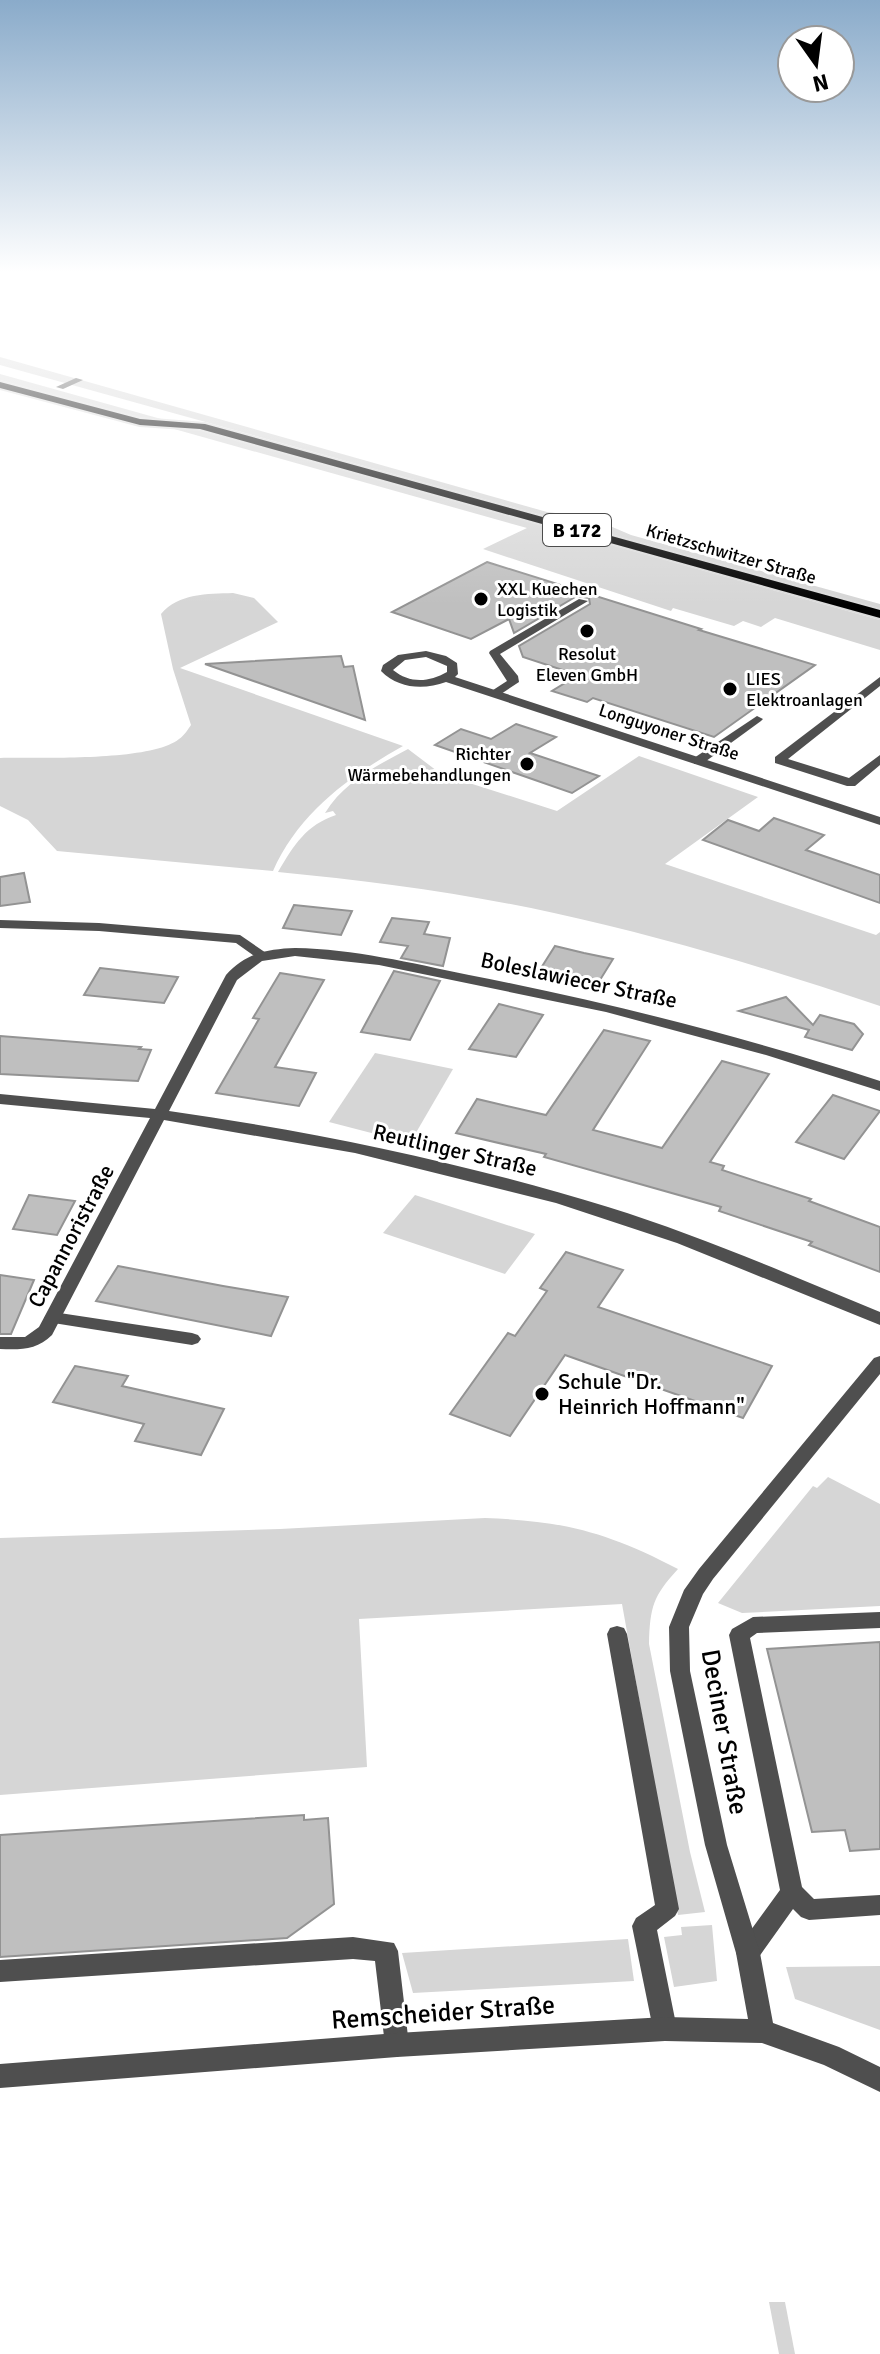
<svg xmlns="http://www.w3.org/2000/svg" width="880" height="2354" viewBox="0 0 880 2354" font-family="Signika,sans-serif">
	<rect width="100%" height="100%" fill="#fff"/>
	<g fill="#d6d6d6">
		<polygon points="0,357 547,512 589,517 631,535 880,604 880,609 0,365"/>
		<polygon points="0,374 880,620 880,650 775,618 761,627 743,621 734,626 673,608 671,611 483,549 527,528 0,380"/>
		<path d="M233 593 254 598 278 622 180 668 403 746C348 777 299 813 273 871L57 851 28 820 0 806V758C39 757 151 762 179 739 184 736 188 729 191 725L173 669 161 614C179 593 207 594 233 593Z"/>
		<path d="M408 749 441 774 557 811 639 756 758 797 665 864 876 935 880 932V1006C773 970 664 937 554 913 463 893 370 881 278 872 294 845 306 825 336 815L333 811 325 813C344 782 376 766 408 749Z"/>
		<polygon points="375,1053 453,1069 410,1143 329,1122"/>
		<polygon points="415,1195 535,1234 505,1274 383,1233"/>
		<polygon points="828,1477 880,1504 880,1606 742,1613 718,1603 813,1486 817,1488"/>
		<path d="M485 1518C564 1521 607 1532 678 1569 653 1596 650 1607 649 1644L690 1852 705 1912 678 1915 622 1604 359 1619 367 1767 0 1795V1538L280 1529Z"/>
		<polygon points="712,1925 717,1981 674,1987 664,1937 682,1935 681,1927"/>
		<polygon points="628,1939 634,1981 413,1993 402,1953"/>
		<polygon points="880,1966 880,2030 795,1999 786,1967"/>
		<polygon points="769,2302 785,2302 795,2354 779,2354"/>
	</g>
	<g fill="#bfbfbf" stroke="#939393" stroke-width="2">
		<polygon points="487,562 701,629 699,630 815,665 714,737 593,698 587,702 552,691 578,675 523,657 519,646 590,604 589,598 577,596 514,633 509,619 471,639 392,612"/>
		<polygon points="341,656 344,667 353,666 365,720 205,664"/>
		<polygon points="516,724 556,737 530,753 599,776 572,793 435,745 461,729 491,739"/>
		<polygon points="774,818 824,835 806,850 880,875 880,903 703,840 728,820 759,831"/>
		<polygon points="24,873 30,902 0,906 0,877"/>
		<polygon points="294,905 352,911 341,935 283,928"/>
		<polygon points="392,918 429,922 424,934 450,938 443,966 401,958 408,946 380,942"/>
		<polygon points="555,946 584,953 613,959 600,980 541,968"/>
		<polygon points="100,968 178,977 164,1003 84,995"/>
		<polygon points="394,971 440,981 410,1040 361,1032"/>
		<polygon points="280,973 324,980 275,1067 316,1073 299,1106 216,1093 259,1019 253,1018"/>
		<polygon points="786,997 813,1025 820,1015 854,1024 863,1034 852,1050 805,1037 809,1030 739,1011"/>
		<polygon points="499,1004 543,1015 516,1057 469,1049"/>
		<polygon points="604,1030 650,1041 593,1130 662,1148 722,1061 769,1074 710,1162 724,1166 722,1170 811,1199 809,1201 880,1227 880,1272 809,1245 812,1242 719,1211 721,1207 544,1157 546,1154 456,1133 477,1099 546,1115"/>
		<polygon points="0,1036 141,1047 139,1049 151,1050 138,1081 0,1074"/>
		<polygon points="833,1095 880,1111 844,1159 796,1142"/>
		<polygon points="29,1195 75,1201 57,1235 13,1229"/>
		<polygon points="566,1252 623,1270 598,1307 772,1366 743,1418 565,1355 510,1436 450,1414 508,1333 515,1336 547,1291 540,1288"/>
		<polygon points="118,1266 223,1286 288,1297 271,1336 96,1301"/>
		<polygon points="0,1275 34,1280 11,1334 0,1334"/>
		<polygon points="75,1366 128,1376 122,1386 224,1409 201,1455 135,1441 144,1424 53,1402"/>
		<polygon points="880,1642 880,1849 850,1851 845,1830 812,1832 767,1649"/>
		<polygon points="304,1815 304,1820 328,1818 334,1904 287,1938 0,1957 0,1835"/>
	</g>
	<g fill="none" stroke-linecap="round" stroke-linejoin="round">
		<g stroke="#dbdbdb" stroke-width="4">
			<polygon id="primary" points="0,382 140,419 205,424 880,610 880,618 200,429 140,425 0,388"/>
		</g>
		<g fill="#4f4f4f" fill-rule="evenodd">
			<polygon points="76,378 83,380 63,389 56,387"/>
			<polygon points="579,599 588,601 500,654 518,676 519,682 498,696 490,696 490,692 507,681 489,653 490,651"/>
			<polygon points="880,677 880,686 788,759 849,778 880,755 880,765 855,786 847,786 775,763 775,757"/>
			<polygon points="757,716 763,719 761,721 702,764 694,764 694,758"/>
			<polygon points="0,920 99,923 240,935 269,955 267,958 257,958 236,943 99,931 0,928"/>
			<polygon points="53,1312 192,1333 198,1335 201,1339 198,1343 192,1345 47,1322 44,1318 47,1314"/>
			<polygon points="880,1612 880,1628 757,1633 750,1638 802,1887 814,1899 880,1895 880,1915 809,1920 801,1917 793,1909 756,1961 748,1964 740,1961 736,1953 740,1945 780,1890 729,1635 732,1629 753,1617"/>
			<polygon points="617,1626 624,1628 627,1634 679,1909 675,1916 657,1930 677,2029 674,2037 665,2041 656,2037 653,2029 632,1926 636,1918 655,1905 607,1634 610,1628"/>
			<polygon points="353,1937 394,1943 398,1951 409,2045 406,2053 397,2057 388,2053 385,2045 375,1961 353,1959 0,1982 0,1960"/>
		</g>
		<g fill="#4f4f4f" fill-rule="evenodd">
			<path d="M426 651 446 656 457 663 458 674 455 677 880 817V825L446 682C424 690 399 689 381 671L383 665 398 655ZM426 657 447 666V672C428 683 409 683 393 670L405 660Z"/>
			<path d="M295 948C354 949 411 963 469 975 608 1002 745 1037 880 1081V1091L766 1055 606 1012 379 965 295 956 262 961 237 980 169 1111C317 1132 465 1163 608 1207 701 1236 790 1275 880 1312V1325L677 1243 556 1203 355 1153 164 1120 52 1335C37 1350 20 1350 0 1349V1337H25L39 1327 150 1118 0 1104V1094L155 1109 226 975C245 953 268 949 295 948Z"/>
			<polygon points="880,1356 880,1374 713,1579 703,1594 689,1627 690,1671 727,1845 760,1953 773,2023 839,2047 880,2067 880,2092 824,2065 762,2043 665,2041 397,2057 0,2088 0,2064 397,2033 665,2017 748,2019 736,1953 705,1845 670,1671 669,1627 684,1590 699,1569 874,1358"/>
		</g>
		<use href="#primary" fill="#000" fill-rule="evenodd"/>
	</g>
	<linearGradient id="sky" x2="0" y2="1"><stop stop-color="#8aabca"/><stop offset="0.45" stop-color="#fff"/><stop offset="1" stop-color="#fff" stop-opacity="0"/></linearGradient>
	<rect width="880" height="605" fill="url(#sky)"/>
	<g fill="#000" stroke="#fff" stroke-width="3">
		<circle cx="481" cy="599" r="8"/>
		<circle cx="587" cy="631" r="8"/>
		<circle cx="730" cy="689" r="8"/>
		<circle cx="527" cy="764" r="8"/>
		<circle cx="542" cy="1394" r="8"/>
	</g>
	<g text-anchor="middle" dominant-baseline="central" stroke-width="6" stroke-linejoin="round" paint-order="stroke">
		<g font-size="18" fill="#000" stroke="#fff">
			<text transform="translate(731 554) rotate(16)">Krietzschwitzer Straße</text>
			<text transform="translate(669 732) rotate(18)">Longuyoner Straße</text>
		</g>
		<g font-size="18" fill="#000" stroke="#fff" text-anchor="start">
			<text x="497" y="589">XXL Kuechen<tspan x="497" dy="21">Logistik</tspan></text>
			<text x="587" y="654" text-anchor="middle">Resolut<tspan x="587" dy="21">Eleven GmbH</tspan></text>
			<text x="746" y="679">LIES<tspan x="746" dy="21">Elektroanlagen</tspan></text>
			<text x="511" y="754" text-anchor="end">Richter<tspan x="511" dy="21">Wärmebehandlungen</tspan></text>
		</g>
		<rect fill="#fff" stroke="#4c4c4c" stroke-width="2" x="543" y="514" width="68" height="32" rx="6"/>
		<g font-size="20" font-weight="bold" fill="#000">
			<text x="577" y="530">B 172</text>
		</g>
		<g font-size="22" fill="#000" stroke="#fff">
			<text transform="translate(579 980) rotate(12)">Boleslawiecer Straße</text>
			<text transform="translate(455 1150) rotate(13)">Reutlinger Straße</text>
			<text transform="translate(71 1236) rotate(-62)">Capannoristraße</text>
		</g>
		<g font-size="22" fill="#000" stroke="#fff" text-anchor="start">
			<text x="558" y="1381">Schule "Dr.<tspan x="558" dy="25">Heinrich Hoffmann"</tspan></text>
		</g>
		<g font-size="26" fill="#000" stroke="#fff">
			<text transform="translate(724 1732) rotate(80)">Deciner Straße</text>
			<text transform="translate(443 2013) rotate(-4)">Remscheider Straße</text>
		</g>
	</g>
	<g transform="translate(816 64) rotate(166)"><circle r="38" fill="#ffffff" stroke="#999999" stroke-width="2"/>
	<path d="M0-6L14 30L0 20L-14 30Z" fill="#000000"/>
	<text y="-12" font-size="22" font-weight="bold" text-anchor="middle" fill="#000000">N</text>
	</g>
</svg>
